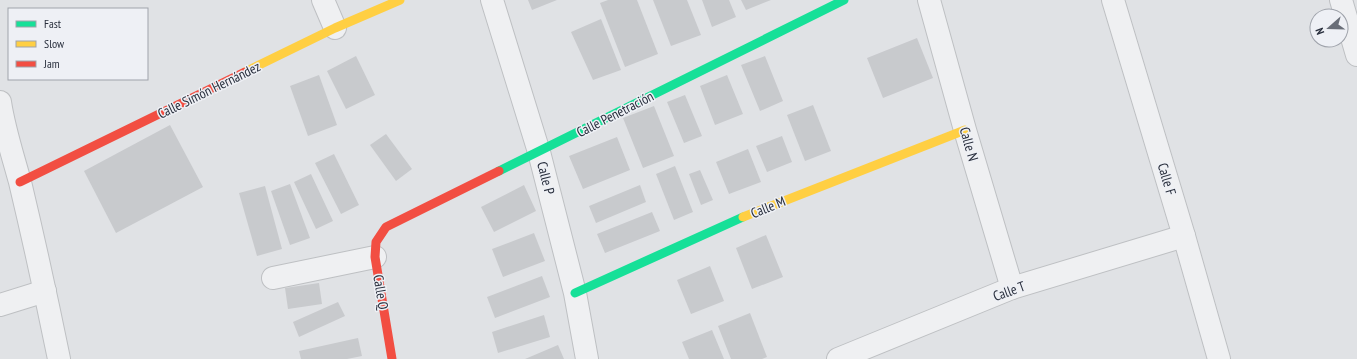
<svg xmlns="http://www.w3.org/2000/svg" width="1357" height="359" viewBox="0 0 1357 359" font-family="'PT Sans Narrow',sans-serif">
	<rect width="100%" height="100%" fill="#e0e2e5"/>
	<g fill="#c8cacd">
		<polygon points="528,0 557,0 532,10"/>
		<polygon points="608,0 637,0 658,54 625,67 600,3"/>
		<polygon points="653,0 687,0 701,35 671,46"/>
		<polygon points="702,0 729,0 736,17 712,27"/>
		<polygon points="741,0 771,0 746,10"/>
		<polygon points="601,19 621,70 593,80 571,32"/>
		<polygon points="917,38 933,78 883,98 867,58"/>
		<polygon points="356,56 375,95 346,109 327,71"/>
		<polygon points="765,56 783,101 760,111 741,65"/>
		<polygon points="319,75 337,125 308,136 290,86"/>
		<polygon points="727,75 743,114 715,125 700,86"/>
		<polygon points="685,95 702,136 684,143 667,102"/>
		<polygon points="813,105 831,151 805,161 787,115"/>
		<polygon points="654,106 674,156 643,168 623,118"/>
		<polygon points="170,125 203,187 116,233 84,171"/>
		<polygon points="386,134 412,169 396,181 370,145"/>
		<polygon points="782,136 792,162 767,172 756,146"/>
		<polygon points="617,137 630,170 583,189 569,156"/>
		<polygon points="748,149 761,182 729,194 716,162"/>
		<polygon points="334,154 359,205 341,214 315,163"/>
		<polygon points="675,166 693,212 674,220 656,174"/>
		<polygon points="700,170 713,200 701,205 689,174"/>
		<polygon points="311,174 333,221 316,229 294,182"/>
		<polygon points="290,184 310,238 290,245 271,191"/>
		<polygon points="524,185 536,211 494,232 481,207"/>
		<polygon points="640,185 646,202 596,223 589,206"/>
		<polygon points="265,186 282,249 257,256 239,193"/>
		<polygon points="652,212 660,231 605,253 597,234"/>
		<polygon points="534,233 545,261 503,277 492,249"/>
		<polygon points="766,235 783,277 752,289 736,248"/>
		<polygon points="710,266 724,301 691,314 677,280"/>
		<polygon points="542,276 550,297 495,318 487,297"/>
		<polygon points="319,283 322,304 288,309 285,288"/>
		<polygon points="338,302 345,316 299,337 293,322"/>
		<polygon points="750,313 767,357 762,359 731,359 718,326"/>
		<polygon points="544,315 550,337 498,353 492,332"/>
		<polygon points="712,330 724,359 689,359 682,342"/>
		<polygon points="358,338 362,356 347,359 301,359 299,351"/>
		<polygon points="558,345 564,359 525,359"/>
	</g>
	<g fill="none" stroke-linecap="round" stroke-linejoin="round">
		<g stroke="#bec0c3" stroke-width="24">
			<g id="street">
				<polyline points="323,0 335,28"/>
				<polyline points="492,0 539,152 575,293 587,359"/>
				<polyline points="929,0 965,130 1012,288"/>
				<polyline points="1113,0 1184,236 1219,359"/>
				<polyline points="1341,0 1357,55"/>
				<path d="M0 102C4 129 13 156 20 182 34 241 47 300 59 359"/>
				<polyline points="273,278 375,257"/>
				<polyline points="0,305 45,291"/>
				<polyline points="838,359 1012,288 1184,236"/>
			</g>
		</g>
		<use href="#street" stroke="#eff0f2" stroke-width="22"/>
		<g stroke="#16e098" stroke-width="9">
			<polyline points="499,171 844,0"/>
			<polyline points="575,293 743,217"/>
		</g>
		<g stroke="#ffcf43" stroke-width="9">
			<polyline points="245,72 335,28 400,0"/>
			<polyline points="743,217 965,130"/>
		</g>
		<g stroke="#f24e42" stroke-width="9">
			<polyline points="20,182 245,72"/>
			<polyline points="392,359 375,257 376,242 386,227 499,171"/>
		</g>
	</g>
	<g text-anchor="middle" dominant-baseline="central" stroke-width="3" stroke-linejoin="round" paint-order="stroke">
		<g font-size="14" fill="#292f3d" stroke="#eef0f5">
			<text transform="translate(209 90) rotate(-26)">Calle Simón Hernández</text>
			<text transform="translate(615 114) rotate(-27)">Calle Penetración</text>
			<text transform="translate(969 144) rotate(74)">Calle N</text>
			<text transform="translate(546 178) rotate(76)">Calle P</text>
			<text transform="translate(1167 179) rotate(73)">Calle F</text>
			<text transform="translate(768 207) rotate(-22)">Calle M</text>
			<text transform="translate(1009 291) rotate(-20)">Calle T</text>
			<text transform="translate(381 292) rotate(81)">Calle Q</text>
		</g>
	</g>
	<rect x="8" y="8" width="140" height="72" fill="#eef0f5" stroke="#9fa3ab"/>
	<rect x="16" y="21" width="20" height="6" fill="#16e098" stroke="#9fa3ab"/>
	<text x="44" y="28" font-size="12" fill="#292f3d">Fast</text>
	<rect x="16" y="41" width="20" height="6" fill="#ffcf43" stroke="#9fa3ab"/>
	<text x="44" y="48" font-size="12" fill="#292f3d">Slow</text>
	<rect x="16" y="61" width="20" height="6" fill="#f24e42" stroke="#9fa3ab"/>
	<text x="44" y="68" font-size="12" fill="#292f3d">Jam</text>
	<g transform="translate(1329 28) rotate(250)"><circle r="19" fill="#eef0f5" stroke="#9fa3ab"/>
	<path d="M0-3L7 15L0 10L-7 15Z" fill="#696e78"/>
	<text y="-6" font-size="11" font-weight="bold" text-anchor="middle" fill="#292f3d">N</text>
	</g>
</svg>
